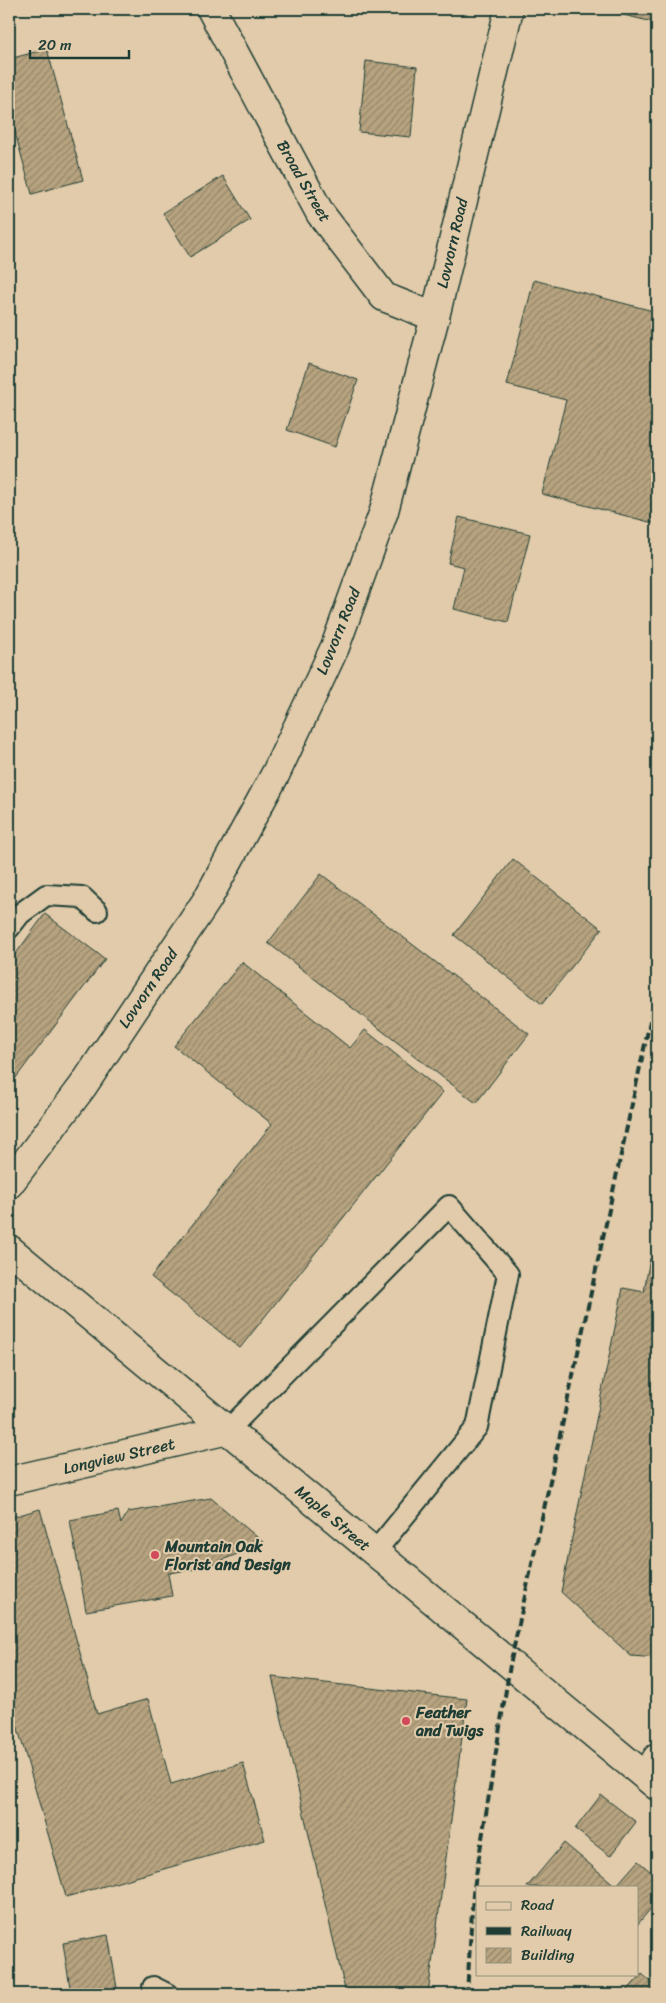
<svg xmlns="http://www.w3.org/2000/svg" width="666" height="2003" viewBox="0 0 666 2003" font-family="Sriracha,sans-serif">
	<defs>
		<pattern id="building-hatch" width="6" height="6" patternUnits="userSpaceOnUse" patternTransform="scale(1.25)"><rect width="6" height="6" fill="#b7a37f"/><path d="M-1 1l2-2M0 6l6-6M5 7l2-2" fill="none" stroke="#948669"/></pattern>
	</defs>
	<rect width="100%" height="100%" fill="#e1cbaa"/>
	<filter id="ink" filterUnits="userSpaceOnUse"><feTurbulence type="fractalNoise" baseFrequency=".02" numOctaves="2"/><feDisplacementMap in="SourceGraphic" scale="10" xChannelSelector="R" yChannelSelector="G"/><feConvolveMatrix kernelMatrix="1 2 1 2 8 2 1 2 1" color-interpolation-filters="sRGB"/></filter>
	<g filter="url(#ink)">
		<g fill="url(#building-hatch)" stroke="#1f3d34">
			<polygon points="599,9 657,9 657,23"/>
			<polygon points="47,49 83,180 32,194 9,111 9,59"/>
			<polygon points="366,61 417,67 411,137 359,132"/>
			<polygon points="223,176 250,220 190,257 163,213"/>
			<polygon points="534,280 657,312 657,524 542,494 566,400 507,385"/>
			<polygon points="309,363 358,380 335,447 287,430"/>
			<polygon points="459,517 530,534 508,622 454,609 464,567 448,563"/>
			<polygon points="513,859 602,929 542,1004 454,935"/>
			<polygon points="321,874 529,1034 476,1103 268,943"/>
			<polygon points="45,914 105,959 9,1087 9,963"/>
			<polygon points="242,962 350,1048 365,1030 443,1092 240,1348 151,1277 272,1124 174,1046"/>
			<polygon points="650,1258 657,1259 657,1658 631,1656 561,1592 623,1288 644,1292"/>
			<polygon points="211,1498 264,1543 203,1568 168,1573 172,1596 86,1611 70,1520 118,1511 121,1524 128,1512"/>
			<polygon points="40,1509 97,1714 148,1699 171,1784 243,1763 265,1840 66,1897 11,1704 9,1705 9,1518"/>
			<polygon points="272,1677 467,1699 428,1994 346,1994"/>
			<polygon points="601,1795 636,1822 610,1856 575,1829"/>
			<polygon points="564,1843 616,1886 638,1861 657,1877 657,1901 637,1925 637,1887 527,1887"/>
			<polygon points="108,1935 118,1994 71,1994 63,1943"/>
			<polygon points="642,1974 657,1987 657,1994 624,1994"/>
		</g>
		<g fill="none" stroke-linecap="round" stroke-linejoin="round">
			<g stroke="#1f3d34" stroke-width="24">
				<g id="service">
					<polyline points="9,928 20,914 46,895 82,897 97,911"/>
					<polyline points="228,1430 449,1206 508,1274 477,1427 374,1553"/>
					<polyline points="153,1987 167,1994"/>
				</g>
			</g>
			<g stroke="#1f3d34" stroke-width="31">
				<g id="minor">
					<polyline points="211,9 320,213 384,297 435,317"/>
					<polyline points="9,1481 228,1430"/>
					<polyline points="646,1776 657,1758"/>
				</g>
			</g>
			<g stroke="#1f3d34" stroke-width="31">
				<polyline id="tertiary" points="9,1184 83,1086 207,900 276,773 335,647 384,511 435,317 509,9"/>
			</g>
			<g stroke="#1f3d34" stroke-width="31">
				<polyline id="secondary" points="9,1249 657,1786"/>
			</g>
			<use href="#service" stroke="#e1cbaa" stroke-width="20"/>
			<use href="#minor" stroke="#e1cbaa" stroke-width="28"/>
			<use href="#tertiary" stroke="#e1cbaa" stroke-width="28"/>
			<use href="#secondary" stroke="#e1cbaa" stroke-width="28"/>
			<polyline stroke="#1f3d34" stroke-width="4" stroke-dasharray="8 4" stroke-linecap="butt" points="467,1994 473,1894 510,1665 657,989"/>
		</g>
	</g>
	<g fill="#d1495b" stroke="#e1cbaa" stroke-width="2">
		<circle cx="155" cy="1555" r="5"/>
		<circle cx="406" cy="1721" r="5"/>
	</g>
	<g text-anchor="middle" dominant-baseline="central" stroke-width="4" stroke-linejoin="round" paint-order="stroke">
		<g font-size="16" fill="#1f3d34" stroke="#e1cbaa">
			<text transform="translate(304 181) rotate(60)">Broad Street</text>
			<text transform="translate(452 243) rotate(-77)">Lovvorn Road</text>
			<text transform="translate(338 631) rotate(-68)">Lovvorn Road</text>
			<text transform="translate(148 988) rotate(-56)">Lovvorn Road</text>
			<text transform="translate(119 1456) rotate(-13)">Longview Street</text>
			<text transform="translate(333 1518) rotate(40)">Maple Street</text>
		</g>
		<g font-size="16" font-weight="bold" fill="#1f3d34" stroke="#e1cbaa" text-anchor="start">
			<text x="165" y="1546">Mountain Oak<tspan x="165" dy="18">Florist and Design</tspan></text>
			<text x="416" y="1712">Feather<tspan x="416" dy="18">and Twigs</tspan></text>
		</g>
	</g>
	<rect width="666" height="2003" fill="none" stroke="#e1cbaa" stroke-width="30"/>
	<rect x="15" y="15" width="636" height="1973" fill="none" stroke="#1f3d34" stroke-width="2" filter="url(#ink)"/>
	<rect x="476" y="1886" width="162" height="90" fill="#e1cbaa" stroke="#93927b"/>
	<rect x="486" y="1902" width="25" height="8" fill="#e1cbaa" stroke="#93927b"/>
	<text x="521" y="1910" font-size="15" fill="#1f3d34">Road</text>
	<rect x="486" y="1927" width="25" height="8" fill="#1f3d34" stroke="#93927b"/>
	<text x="521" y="1936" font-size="15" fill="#1f3d34">Railway</text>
	<rect x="486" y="1948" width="25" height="15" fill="url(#building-hatch)" stroke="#93927b"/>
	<text x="521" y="1960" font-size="15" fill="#1f3d34">Building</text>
	<path d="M30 50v8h99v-8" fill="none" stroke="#1f3d34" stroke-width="2.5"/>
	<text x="38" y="50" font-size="15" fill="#1f3d34" stroke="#e1cbaa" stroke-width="4" paint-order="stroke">20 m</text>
</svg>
